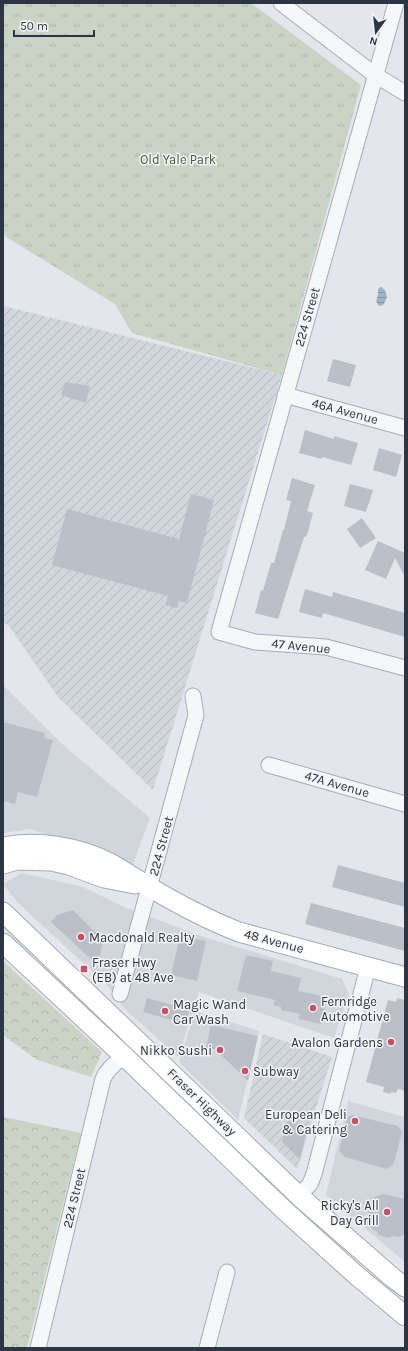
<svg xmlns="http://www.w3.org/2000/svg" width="408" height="1351" viewBox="0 0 408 1351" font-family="Karla,sans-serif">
	<defs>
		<pattern id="industrial-furrows" width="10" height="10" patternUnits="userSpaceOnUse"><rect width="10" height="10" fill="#d1d6dd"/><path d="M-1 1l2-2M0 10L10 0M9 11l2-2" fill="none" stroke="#b4b8bf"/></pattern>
		<pattern id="grass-tufts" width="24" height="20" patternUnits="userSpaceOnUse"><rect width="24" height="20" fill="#c9d4c5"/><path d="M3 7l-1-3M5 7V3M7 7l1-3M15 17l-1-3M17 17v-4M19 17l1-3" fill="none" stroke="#adb7aa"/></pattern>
		<pattern id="forest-crowns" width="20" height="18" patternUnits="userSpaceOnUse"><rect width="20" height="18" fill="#c9d4c5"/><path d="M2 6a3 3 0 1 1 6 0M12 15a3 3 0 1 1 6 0" fill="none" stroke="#adb7aa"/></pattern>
		<pattern id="water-rules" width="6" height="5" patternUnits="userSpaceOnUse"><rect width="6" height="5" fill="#a0b5c9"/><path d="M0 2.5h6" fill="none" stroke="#8394a5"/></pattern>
	</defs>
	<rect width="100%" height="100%" fill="#e3e6eb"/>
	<g fill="#d1d6dd">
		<polygon points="3,685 62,744 150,818 133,864 30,829 3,833"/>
		<polygon points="22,873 83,887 122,906 198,935 342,979 349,994 334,1038 199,992 178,1057 126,1010 105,983 17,902 3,884"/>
		<polygon points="195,1011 259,1031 238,1120 179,1062"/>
		<polygon points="348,1101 405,1117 405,1262 326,1195"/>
	</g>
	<g fill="url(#industrial-furrows)">
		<polygon points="3,306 282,375 153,790 58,697 9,626 3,622"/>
		<polygon points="263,1034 332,1057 297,1169 244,1118"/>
	</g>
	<polygon fill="url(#grass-tufts)" points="3,3 251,3 361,85 282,375 132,333 115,304 3,235"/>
	<g fill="url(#forest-crowns)">
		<polygon points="3,961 102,1052 91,1077 37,1060 3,1035"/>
		<polygon points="3,1117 81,1133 27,1348 3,1348"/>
	</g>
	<path fill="url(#water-rules)" d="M381 287 385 290 387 297 384 304 381 306 378 305 376 301C378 297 378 292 378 289Z"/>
	<g fill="#bbc0c8">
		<polygon points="333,359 356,365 350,387 327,381"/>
		<polygon points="65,382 90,386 86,403 61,395"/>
		<polygon points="305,430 334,439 334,436 358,443 351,465 322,457 322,459 299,453"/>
		<polygon points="379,448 402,455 396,477 373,470"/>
		<polygon points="292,478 315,485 307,511 313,513 307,535 305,537 304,537 278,619 255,613 261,590 263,591 271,563 274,563 283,530 284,530 291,501 286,500"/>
		<polygon points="350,484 373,490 366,512 344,506"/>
		<polygon points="191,494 214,500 187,603 179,601 177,608 165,605 168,596 52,565 67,509 179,539"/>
		<polygon points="362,518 376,538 360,548 347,529"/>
		<polygon points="378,541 405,553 405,577 395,558 386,579 365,570"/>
		<polygon points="305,589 332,597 333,592 405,613 405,637 323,613 322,618 299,612"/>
		<polygon points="3,722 45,733 44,738 53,740 37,797 18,792 15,804 3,801"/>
		<polygon points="338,865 405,883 405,907 332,887"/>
		<polygon points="311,903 405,928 405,951 305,924"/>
		<polygon points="73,910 103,940 100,956 94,962 51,922 57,915"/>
		<polygon points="180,936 206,941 197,981 171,975"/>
		<polygon points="246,955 273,961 271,971 301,978 298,991 327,997 321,1024 299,1019 300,1014 281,1010 281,1007 273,1005 275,1000 237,991"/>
		<polygon points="147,998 184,1008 183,1010 189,1011 186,1024 143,1012"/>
		<polygon points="397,998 405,1000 405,1091 398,1089 396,1093 391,1092 391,1094 383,1092 384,1087 366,1082 388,1000 396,1002"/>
		<polygon points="211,1025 258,1036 248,1081 215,1049 206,1048"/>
		<polygon points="352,1115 398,1126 402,1132 394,1163 387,1169 345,1157 339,1151 347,1118"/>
		<polygon points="288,1121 308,1125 300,1160 282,1142"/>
		<polygon points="383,1194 405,1199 405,1234 399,1237 392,1236 390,1238 378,1235 377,1232 366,1224 372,1198"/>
	</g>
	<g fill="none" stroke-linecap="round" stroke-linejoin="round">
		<g stroke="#a8adb5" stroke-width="17">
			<g id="minor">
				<polyline points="281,3 375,75 405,93"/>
				<polyline points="396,3 219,632 255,642 326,647 405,668"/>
				<polyline points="285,395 405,428"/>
				<polyline points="269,765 405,804"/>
				<polyline points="120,994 196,715 193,696"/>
				<polyline points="299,1196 310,1184 314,1174 368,967"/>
				<path d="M38 1348 103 1079C107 1069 116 1063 124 1056"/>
				<polyline points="207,1348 227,1272"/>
			</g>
		</g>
		<g stroke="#a3abb6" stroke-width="21">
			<g id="major">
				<path d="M3 847C38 840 78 847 110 863 123 870 136 879 149 887 178 904 208 920 239 932L405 977"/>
				<polyline points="3,864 17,860 51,861 69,865 104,878 135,884"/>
				<polyline points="3,912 299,1196 393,1278 405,1287"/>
				<polyline points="3,943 124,1056 283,1209 356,1275 405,1316"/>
			</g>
		</g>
		<use href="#minor" stroke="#f6f7f9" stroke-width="15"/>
		<use href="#major" stroke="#fff" stroke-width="19"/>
	</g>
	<g fill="#ca4e65" stroke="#f3f5f8" stroke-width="1.5">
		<circle cx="81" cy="937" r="4"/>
		<rect x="80" y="965" width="8" height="8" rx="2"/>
		<circle cx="313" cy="1008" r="4"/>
		<circle cx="165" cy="1011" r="4"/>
		<circle cx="391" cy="1042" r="4"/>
		<circle cx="220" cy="1050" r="4"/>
		<circle cx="245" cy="1071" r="4"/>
		<circle cx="355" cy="1121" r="4"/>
		<circle cx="387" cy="1212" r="4"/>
	</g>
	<g text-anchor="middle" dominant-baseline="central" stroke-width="3" stroke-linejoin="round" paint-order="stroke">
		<g font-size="13" fill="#425e39" stroke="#f3f5f8">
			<text x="178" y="159">Old Yale Park</text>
		</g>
		<g font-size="13" fill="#2c3543" stroke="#f3f5f8">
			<text transform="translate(307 317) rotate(-74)">224 Street</text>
			<text transform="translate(345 411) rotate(15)">46A Avenue</text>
			<text transform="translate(301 646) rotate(6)">47 Avenue</text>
			<text transform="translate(337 784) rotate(16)">47A Avenue</text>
			<text transform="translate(161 846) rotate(-75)">224 Street</text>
			<text transform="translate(274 941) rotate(15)">48 Avenue</text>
			<text transform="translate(202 1102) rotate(44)">Fraser Highway</text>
			<text transform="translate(74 1198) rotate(-77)">224 Street</text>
		</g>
		<g font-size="13" fill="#2c3543" stroke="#f3f5f8" text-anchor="start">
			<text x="89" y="937">Macdonald Realty</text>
			<text x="92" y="962">Fraser Hwy<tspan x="92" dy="15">(EB) at 48 Ave</tspan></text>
			<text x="321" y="1001">Fernridge<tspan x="321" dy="15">Automotive</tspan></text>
			<text x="173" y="1004">Magic Wand<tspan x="173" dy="15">Car Wash</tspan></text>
			<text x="383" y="1042" text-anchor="end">Avalon Gardens</text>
			<text x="212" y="1050" text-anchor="end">Nikko Sushi</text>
			<text x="253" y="1071">Subway</text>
			<text x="347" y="1114" text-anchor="end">European Deli<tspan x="347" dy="15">&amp; Catering</tspan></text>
			<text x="379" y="1205" text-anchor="end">Ricky's All<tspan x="379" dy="15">Day Grill</tspan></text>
		</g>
	</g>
	<rect width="408" height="1351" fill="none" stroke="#2c3543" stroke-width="8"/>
	<g transform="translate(376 32) rotate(195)" stroke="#f3f5f8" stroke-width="3" paint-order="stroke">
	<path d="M0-3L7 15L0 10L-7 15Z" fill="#2c3543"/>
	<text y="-6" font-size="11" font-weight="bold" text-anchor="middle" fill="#2c3543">N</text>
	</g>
	<path d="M14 30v6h80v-6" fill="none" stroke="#2c3543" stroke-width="2"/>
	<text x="20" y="30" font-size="12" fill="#2c3543" stroke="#f3f5f8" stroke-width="3" paint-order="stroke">50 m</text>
</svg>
